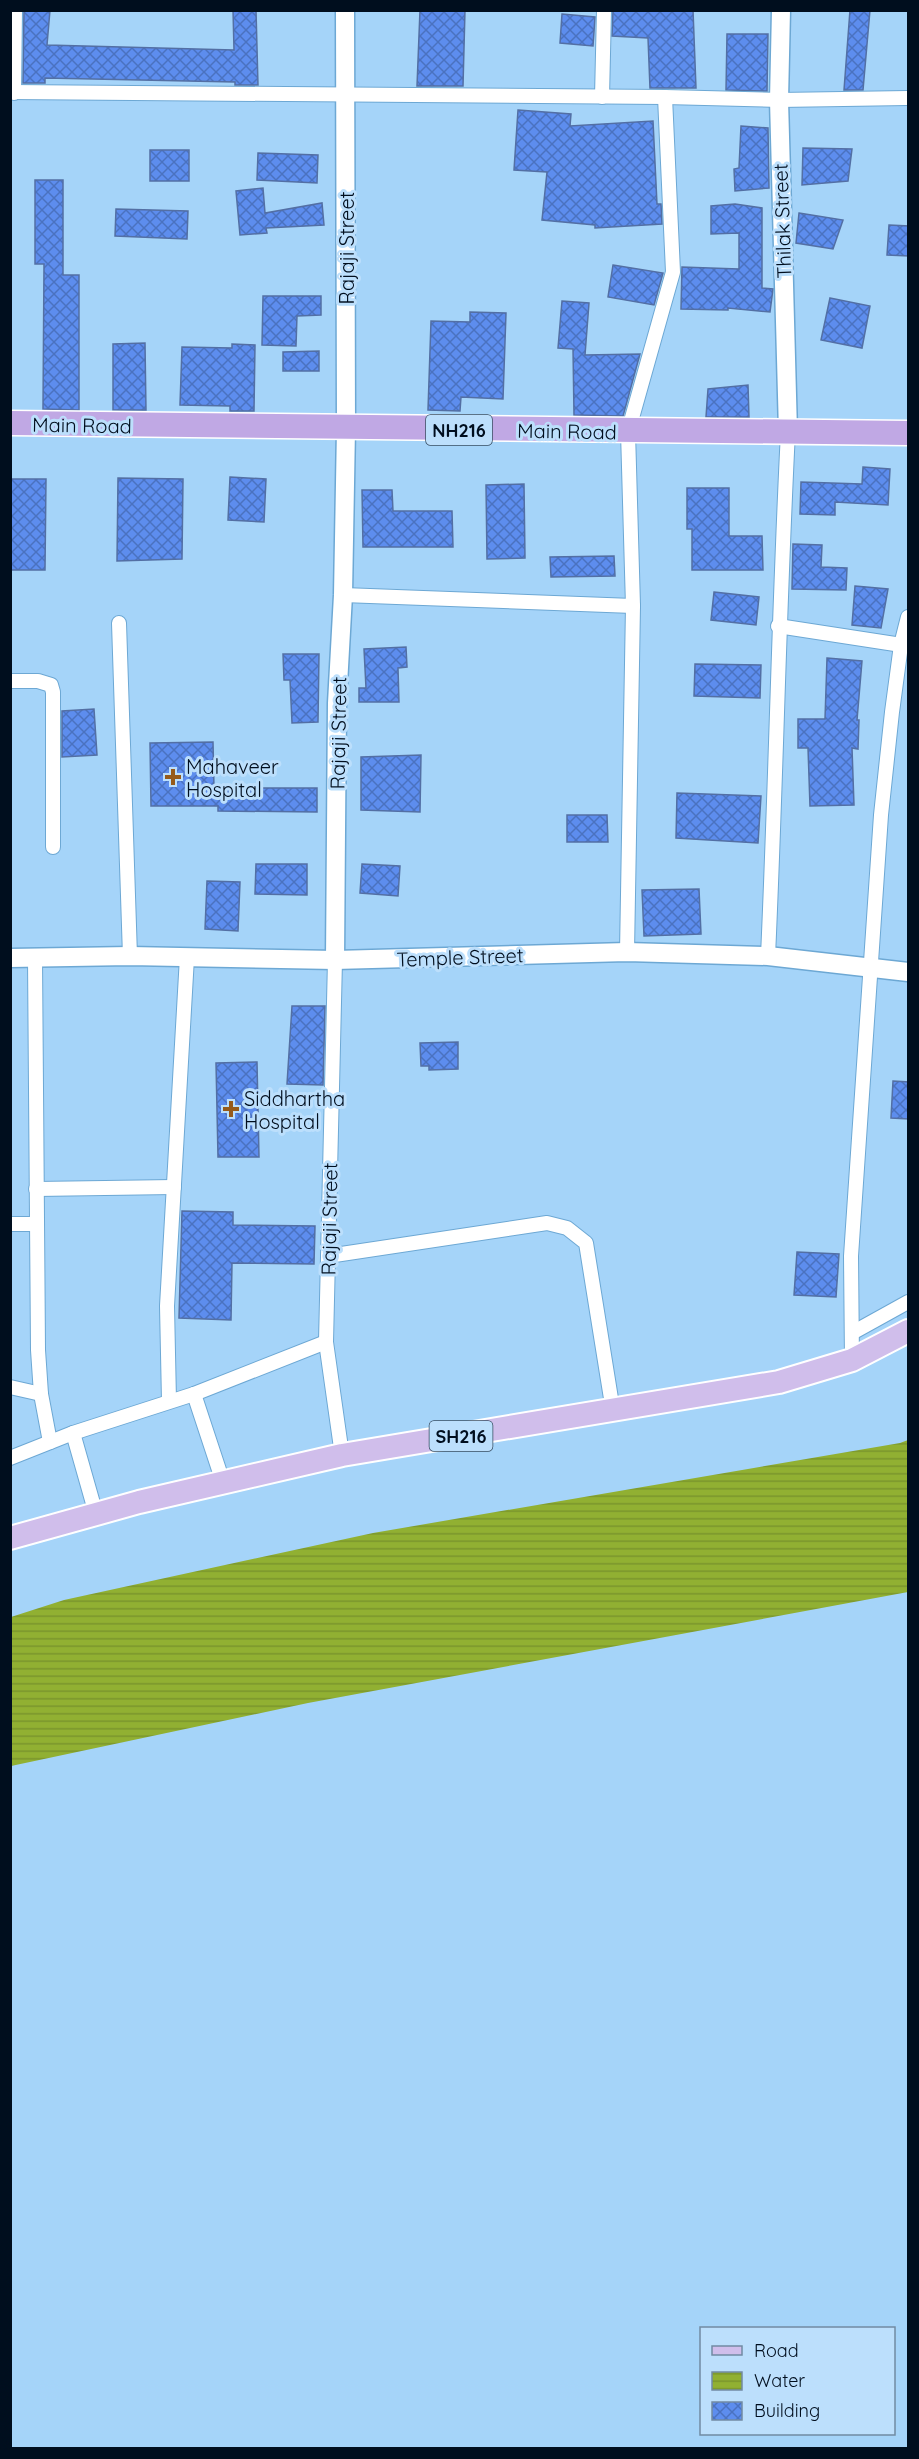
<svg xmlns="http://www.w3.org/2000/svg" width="919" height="2459" viewBox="0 0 919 2459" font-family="Quicksand,sans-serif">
	<defs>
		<pattern id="water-rules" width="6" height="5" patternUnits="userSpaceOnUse" patternTransform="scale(1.5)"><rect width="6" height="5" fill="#91b032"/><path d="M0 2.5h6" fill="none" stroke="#7b962c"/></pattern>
		<pattern id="building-cross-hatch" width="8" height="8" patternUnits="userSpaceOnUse" patternTransform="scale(1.5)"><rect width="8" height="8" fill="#5d8dee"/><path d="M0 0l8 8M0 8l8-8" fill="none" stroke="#4a72c0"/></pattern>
	</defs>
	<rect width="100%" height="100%" fill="#a5d4f9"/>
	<polygon fill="url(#water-rules)" points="908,1440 908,1592 308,1703 11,1766 11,1617 64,1600 373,1533 900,1443"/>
	<g fill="url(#building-cross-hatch)" stroke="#536fa4" stroke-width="1.5">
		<polygon points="24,10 50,10 47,45 234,50 233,10 256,10 258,85 235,85 235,82 45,78 45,83 23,83"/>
		<polygon points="420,10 465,10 463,86 417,86"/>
		<polygon points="613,10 693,10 696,88 650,88 648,38 612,36"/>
		<polygon points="850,10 870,10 863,90 844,90"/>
		<polygon points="562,14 595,17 593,46 560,43"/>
		<polygon points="727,34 768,34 767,91 726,90"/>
		<polygon points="518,110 571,114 570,126 653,121 657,204 661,204 662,224 595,228 595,225 542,220 547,172 514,170"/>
		<polygon points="741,126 768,128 769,188 735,191 734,169 739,168"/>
		<polygon points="803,148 852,149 848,181 802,185"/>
		<rect x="150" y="150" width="39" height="31"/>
		<polygon points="258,153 318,155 317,183 257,180"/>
		<polygon points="35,180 63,180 63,275 79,275 79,410 43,409 44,264 35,264"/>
		<polygon points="263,188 265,213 322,203 324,225 266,228 267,233 240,235 236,191"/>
		<polygon points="735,204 762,208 762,288 773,289 770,312 728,308 728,310 681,309 682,267 739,269 739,233 711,234 711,206"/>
		<polygon points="116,209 188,211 187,239 115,236"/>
		<polygon points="799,213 843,220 833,249 796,243"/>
		<polygon points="889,225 909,226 909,256 887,255"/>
		<polygon points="613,265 663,273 654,305 608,297"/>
		<polygon points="263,296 321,296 321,315 297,316 296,346 262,345"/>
		<polygon points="830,298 870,306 862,348 821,340"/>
		<polygon points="562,301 589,303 585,355 640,354 623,416 574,415 573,349 558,348"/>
		<polygon points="470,312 506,313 503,399 461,397 460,411 428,410 431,321 470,322"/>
		<polygon points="145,343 146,410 113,410 113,344"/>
		<polygon points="232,344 255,345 254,411 230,411 230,406 180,405 182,347 232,348"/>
		<polygon points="319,351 319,371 283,371 283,352"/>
		<polygon points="748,385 749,417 706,417 708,389"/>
		<polygon points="863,467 890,469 888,505 835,502 835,515 800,514 801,482 862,484"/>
		<polygon points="230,477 266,479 264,522 228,520"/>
		<polygon points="118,478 183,479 182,559 117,561"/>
		<polygon points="10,479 46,479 45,570 10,570"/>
		<polygon points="524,484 525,558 487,559 486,485"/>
		<polygon points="687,488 729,488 729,536 762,536 763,570 692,570 692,529 687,529"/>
		<polygon points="362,490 392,490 393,511 452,511 453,547 363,547"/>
		<polygon points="793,544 822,545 821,567 847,568 846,590 792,589"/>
		<polygon points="614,556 615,576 551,577 550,557"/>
		<polygon points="855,586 888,589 881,628 852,625"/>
		<polygon points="714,592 759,597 756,625 711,620"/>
		<polygon points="406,647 407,667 398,668 399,702 359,702 359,688 366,688 364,649"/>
		<polygon points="283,654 319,654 318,722 292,723 290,680 284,680"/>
		<polygon points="827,658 862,661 857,720 859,720 858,749 852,748 854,805 810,806 808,748 798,748 798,719 825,719"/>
		<polygon points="695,664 761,665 760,698 694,696"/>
		<polygon points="94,709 97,755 62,757 62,711"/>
		<polygon points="213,742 214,788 317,788 317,812 218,811 218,806 151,806 150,743"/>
		<polygon points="421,755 420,812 361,810 361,757"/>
		<polygon points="677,793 761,796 758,843 676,838"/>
		<polygon points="567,815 607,815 608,842 567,842"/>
		<polygon points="256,864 307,864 307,895 255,894"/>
		<polygon points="362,864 400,866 398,896 360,893"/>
		<polygon points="207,881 240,882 238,931 205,929"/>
		<polygon points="699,889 701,934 644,936 642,890"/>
		<polygon points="292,1006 325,1006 323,1085 287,1084"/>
		<polygon points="458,1042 458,1069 429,1070 429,1066 421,1066 420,1043"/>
		<polygon points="257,1062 259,1157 218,1157 216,1063"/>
		<polygon points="893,1081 909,1082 909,1119 891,1118"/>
		<polygon points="182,1211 233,1212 233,1225 315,1226 314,1264 232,1263 231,1320 179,1318"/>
		<polygon points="797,1252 839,1254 836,1297 794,1295"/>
	</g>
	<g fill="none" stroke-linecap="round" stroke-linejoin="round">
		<g stroke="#6da8d4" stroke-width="16">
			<g id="minor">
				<polyline points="10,92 665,97 779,100 908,98"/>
				<polyline points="14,93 15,10"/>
				<polyline points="602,97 604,10"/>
				<polyline points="343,595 633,606"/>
				<polyline points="119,623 130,956"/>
				<polyline points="778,626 908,646"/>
				<polyline points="10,681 38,681 51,685 53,692 53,847"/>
				<polyline points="627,952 633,606 628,432 673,272 665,97"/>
				<path d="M768 956C776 781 779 606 788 432"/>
				<polyline points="35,958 38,1350 41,1394 50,1442"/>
				<polyline points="335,960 326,1342 342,1455"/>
				<polyline points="36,1189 174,1187"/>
				<polyline points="10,1224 37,1224"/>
				<polyline points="328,1256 547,1223 567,1228 586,1243 613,1411"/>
				<polyline points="852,1333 908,1302"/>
				<polyline points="852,1360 851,1256 881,815 892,712 901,645 908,617"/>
				<polyline points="10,1387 41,1394"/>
				<polyline points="194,1394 223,1482"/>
				<polyline points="169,1401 167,1306 187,957"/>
				<polyline points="73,1433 96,1514"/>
				<polyline points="10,1458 73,1433 194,1394 326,1342"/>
			</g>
		</g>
		<g stroke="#6da8d4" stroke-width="21">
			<g id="tertiary">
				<polyline points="781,10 779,100 788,432"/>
				<polyline points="10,958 130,956 335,960 627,952 768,956 908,972"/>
				<polyline points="335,960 337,703 343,595 346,428 345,10"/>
			</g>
		</g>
		<g stroke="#fff" stroke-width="26">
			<polyline id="primary" points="10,1538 139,1502 342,1455 779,1382 852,1360 908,1331"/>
		</g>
		<g stroke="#fff" stroke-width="27">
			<polyline id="trunk" points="10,423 908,433"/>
		</g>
		<use href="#minor" stroke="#fff" stroke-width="14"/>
		<use href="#tertiary" stroke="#fff" stroke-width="18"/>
		<use href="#primary" stroke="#d0beeb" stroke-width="22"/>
		<use href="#trunk" stroke="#c0a8e4" stroke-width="24"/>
	</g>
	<g fill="#965b1b" stroke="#bcdffc" stroke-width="2">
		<path d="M170 768h6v6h6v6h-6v6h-6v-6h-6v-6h6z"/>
		<path d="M228 1100h6v6h6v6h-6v6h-6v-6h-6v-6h6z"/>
	</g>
	<g text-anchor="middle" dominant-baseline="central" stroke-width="6" stroke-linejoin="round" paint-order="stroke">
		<g fill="#bcdffc" stroke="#384d61" stroke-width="1.5">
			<rect x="426" y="415" width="66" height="30" rx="4.5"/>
			<rect x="429.5" y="1421" width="63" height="30" rx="4.5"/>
		</g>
		<g font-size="18" font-weight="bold" fill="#000e1e">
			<text x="459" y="430">NH216</text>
			<text x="461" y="1436">SH216</text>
		</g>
		<g font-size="20" fill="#000e1e" stroke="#bcdffc">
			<text transform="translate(782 221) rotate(-92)">Thilak Street</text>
			<text transform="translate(346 248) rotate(-90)">Rajaji Street</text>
			<text transform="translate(82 425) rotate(1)">Main Road</text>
			<text transform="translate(567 431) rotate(1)">Main Road</text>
			<text transform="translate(338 733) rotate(-89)">Rajaji Street</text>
			<text transform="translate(460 957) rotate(-2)">Temple Street</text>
			<text transform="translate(329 1219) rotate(-89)">Rajaji Street</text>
		</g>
		<g font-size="20" fill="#000e1e" stroke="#bcdffc" text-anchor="start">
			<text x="186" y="766">Mahaveer<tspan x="186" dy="23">Hospital</tspan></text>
			<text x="244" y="1098">Siddhartha<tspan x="244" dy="23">Hospital</tspan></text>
		</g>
	</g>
	<rect width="919" height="2459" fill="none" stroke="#000e1e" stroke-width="24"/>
	<rect x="700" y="2327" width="195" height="108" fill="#bcdffc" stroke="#718ba3" stroke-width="1.5"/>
	<rect x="712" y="2346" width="30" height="9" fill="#d0beeb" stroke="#718ba3" stroke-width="1.5"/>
	<text x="754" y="2357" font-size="18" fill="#000e1e">Road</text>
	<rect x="712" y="2372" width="30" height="18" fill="url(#water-rules)" stroke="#718ba3" stroke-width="1.5"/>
	<text x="754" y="2387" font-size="18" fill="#000e1e">Water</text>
	<rect x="712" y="2402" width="30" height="18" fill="url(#building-cross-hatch)" stroke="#718ba3" stroke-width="1.5"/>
	<text x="754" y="2417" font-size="18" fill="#000e1e">Building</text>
</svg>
